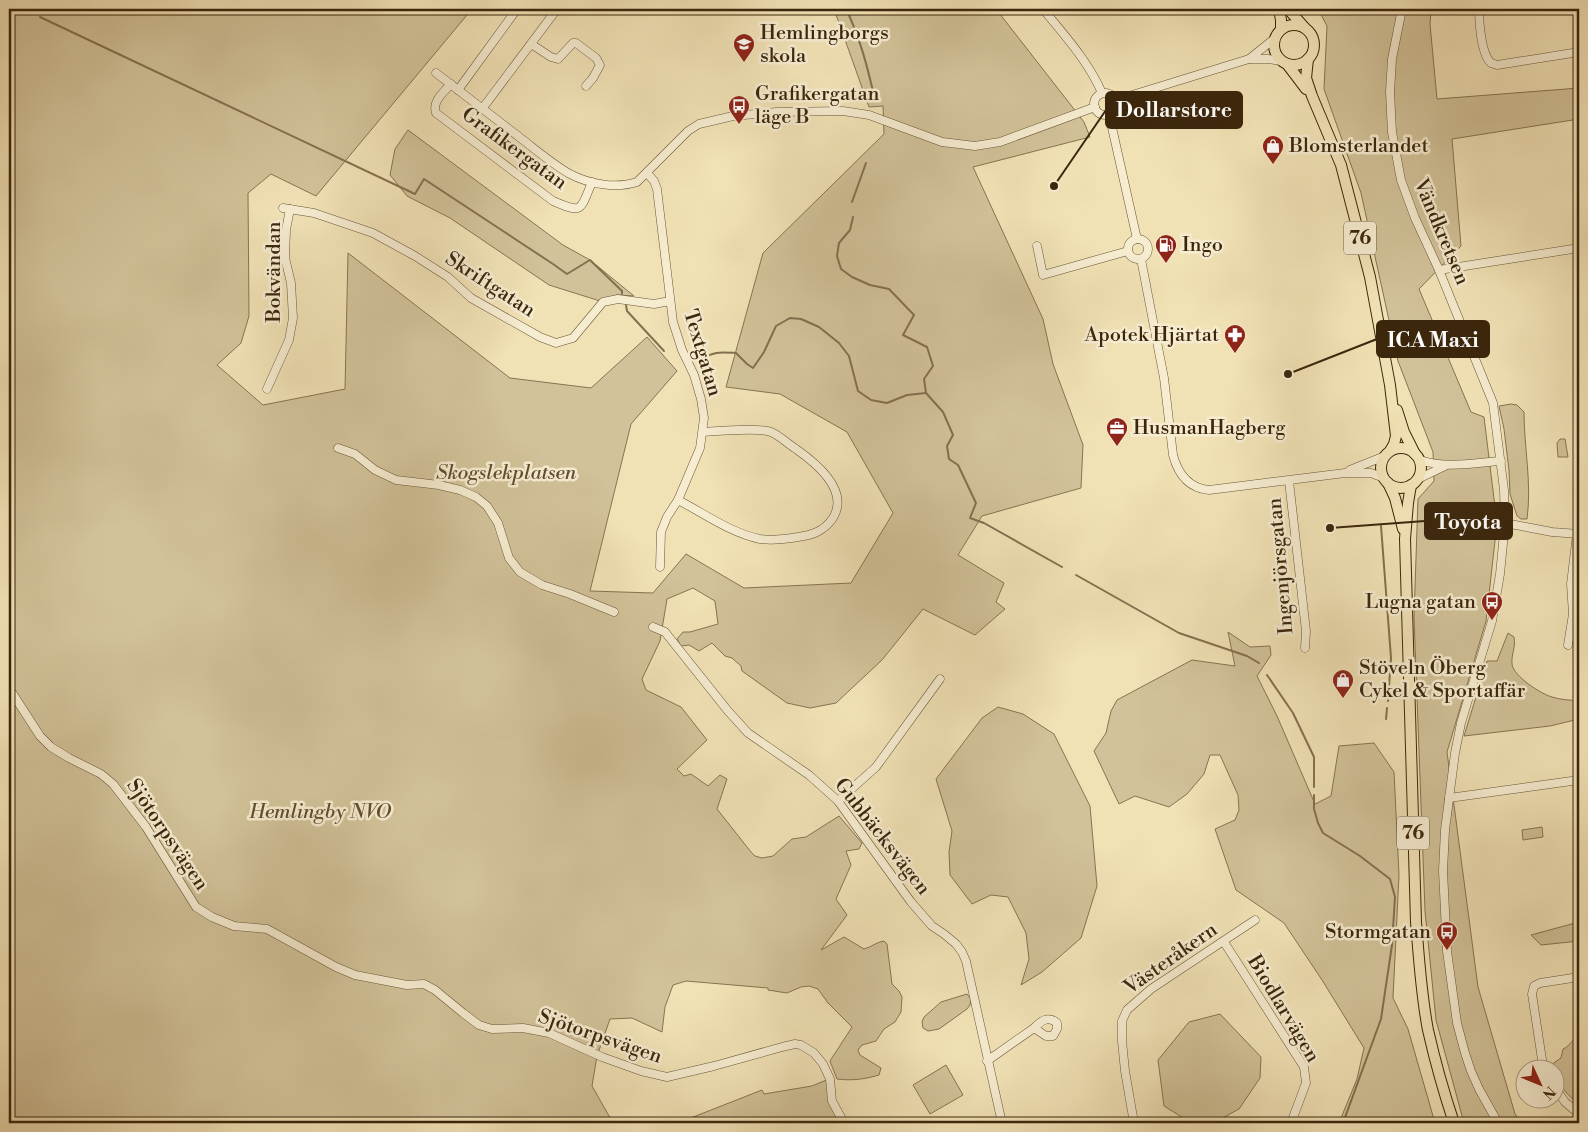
<svg xmlns="http://www.w3.org/2000/svg" width="1588" height="1132" viewBox="0 0 1588 1132" font-family="'Libre Bodoni',serif">
	<rect width="100%" height="100%" fill="#f1e2b6"/>
	<filter id="stains"><feTurbulence type="fractalNoise" baseFrequency=".004" numOctaves="4"/><feColorMatrix values="0 0 0 0 .2 0 0 0 0 .09 0 0 0 0 .02 0 0 0 .5 -.17"/></filter>
	<radialGradient id="worn" r=".72"><stop offset=".6" stop-color="#630" stop-opacity="0"/><stop offset="1" stop-color="#630" stop-opacity=".3"/></radialGradient>
	<g fill="#d2c299" stroke="#867452">
		<path d="M9 9H472L316 196 271 174 248 193 249 316 241 343 217 365 263 405 345 389 348 253 510 378 591 388 647 337 677 371 631 424 590 591 653 593 686 554 744 588 851 583 893 513 847 432 780 394 726 387 763 253 884 134 883 106 869 107 834 9H996L1084 122 1090 137 973 167 1043 319 1053 364 1083 445 1081 488 982 516 958 555 1004 583 996 602 1005 609 975 635 923 609 882 660 836 703 810 708 787 703 742 671 741 666 732 658 725 656 712 643 699 651 689 645 681 646 677 639 683 632H690L718 624 715 601 693 588 667 599 660 641 642 679 646 690 681 707 707 740 677 769 684 776 691 774 708 786 720 775 727 779 717 809 751 852 755 856 762 858 773 856 792 839 806 837 839 816 862 843 859 849 846 851 851 865 836 899 847 915 821 950 844 937 864 949C872 947 876 942 884 941L887 944 892 984 899 991 902 997 901 1012 895 1022 884 1029 876 1041 862 1045 858 1050 860 1055 881 1068 879 1075C866 1079 852 1081 837 1079L830 1061 852 1027 828 1003 818 989 809 986 801 987 787 993 768 990V988L686 981 673 985 665 1007 662 1032 632 1018 610 1019 597 1056 592 1086 613 1123H9Z"/>
		<polygon points="1318,9 1431,9 1430,24 1437,99 1579,88 1579,119 1452,139 1461,246 1419,289 1471,412 1484,417 1497,523 1486,621 1447,752 1478,987 1515,1114 1522,1123 1464,1123 1436,1020 1425,911 1414,617 1418,499 1434,481 1433,452 1398,361 1361,193 1324,89 1327,26"/>
		<polygon points="408,130 563,245 590,260 634,296 617,295 600,301 549,285 450,218 407,196 390,175 395,149"/>
		<path d="M1511 404 1517 405 1524 412C1524 448 1532 483 1527 519H1521L1517 516 1510 494 1509 470 1504 429 1499 406Z"/>
		<polygon points="1560,439 1565,439 1568,457 1558,457 1557,443"/>
		<polygon points="1228,632 1250,647 1270,646 1271,655 1257,676 1277,716 1315,804 1331,796 1339,746 1374,743 1394,772 1399,875 1393,998 1408,1029 1435,1123 1339,1123 1357,1079 1364,1048 1322,980 1284,923 1236,890 1215,829 1235,820 1239,810 1238,795 1220,755 1210,755 1204,774 1187,794 1169,807 1135,796 1119,804 1094,751 1106,733 1111,711 1117,700 1192,660 1235,666"/>
		<path d="M1508 633 1514 637C1516 647 1511 655 1512 664 1513 676 1541 694 1552 697 1561 700 1571 700 1579 701V719L1550 726 1464 736 1487 661H1497Z"/>
		<polygon points="998,707 1023,714 1054,734 1090,806 1097,886 1081,938 1042,972 1021,985 1029,959 1026,933 1008,897 991,895 972,904 950,875 949,852 952,831 936,779 982,718"/>
		<polygon points="1542,827 1543,837 1523,840 1522,830"/>
		<polygon points="1579,922 1579,941 1541,945 1531,935"/>
		<polygon points="967,994 971,999 970,1005 967,1009 939,1029 928,1031 923,1028 922,1022 924,1017 941,1002"/>
		<polygon points="1220,1014 1261,1057 1260,1078 1239,1109 1219,1120 1185,1119 1164,1106 1158,1060 1189,1022"/>
		<path d="M1579 1034V1105C1569 1096 1556 1084 1556 1070L1551 1069V1065L1561 1058 1563 1049C1570 1046 1573 1039 1579 1034Z"/>
		<polygon points="946,1065 963,1095 930,1114 913,1085"/>
		<polygon points="829,1079 838,1111 846,1123 678,1123 762,1090 764,1094 812,1086"/>
	</g>
	<g fill="none" stroke-linecap="round" stroke-linejoin="round">
		<g stroke="#83704f" stroke-width="2">
			<path d="M846 9C860 37 868 69 875 100"/>
			<polyline points="40,17 415,194 424,179 553,264 567,274 590,260 622,291 622,294"/>
			<polyline points="852,202 866,163"/>
			<polyline points="853,217 850,230 839,243 837,256 841,269 852,277 870,285 889,289 914,315 903,335 927,347 933,366 924,379 926,393 943,412 953,435 947,446 949,459 958,465 976,503 970,518 984,523 1062,567"/>
			<polyline points="626,305 627,311 664,351"/>
			<path d="M700 360C714 351 720 352 736 353L747 364 753 368 764 352 776 326 790 318 801 319 819 327 839 343 849 356 858 391 871 400 887 403 907 395 926 393"/>
			<polyline points="1381,526 1391,658 1388,701"/>
			<polyline points="1076,575 1179,633 1247,656 1259,663"/>
			<polyline points="1267,675 1293,713 1314,757 1314,787"/>
			<polyline points="1386,719 1387,708"/>
			<polyline points="1314,795 1314,809 1318,823 1323,833 1360,856 1390,879 1395,897 1392,945 1381,1019 1343,1123"/>
		</g>
		<g stroke="#685536" stroke-width="9">
			<g id="minor">
				<path d="M1043 9C1065 36 1088 61 1102 93"/>
				<polyline points="1402,9 1392,59 1390,92 1392,132 1401,180 1415,218 1439,270 1493,403 1504,490 1505,523 1500,574 1492,621 1461,723 1455,753 1445,830 1443,871 1447,951 1457,1023 1465,1053 1471,1071 1479,1089 1498,1123"/>
				<path d="M1479 9C1479 22 1481 54 1491 63L1497 65 1579 52"/>
				<polyline points="531,44 551,57 558,59 573,43 576,43 596,58 600,65 593,78 586,86"/>
				<polyline points="1249,59 1274,39"/>
				<path d="M436 73C463 94 491 115 518 136 535 149 552 164 570 174 589 184 616 189 637 182L688 131 699 124 733 116 777 112 843 111 869 115 942 142 975 146 1000 142 1095 107"/>
				<path d="M451 84C443 93 432 101 436 113L553 201C583 214 580 211 592 182"/>
				<polyline points="458,90 517,9"/>
				<circle cx="1105" cy="104" r="11"/>
				<polyline points="1116,100 1249,59 1268,59 1281,61"/>
				<polyline points="482,109 557,9"/>
				<polyline points="1109,114 1137,239"/>
				<polyline points="647,173 654,181 657,189 673,322 682,350 694,375 701,399 704,418 700,448 678,500 667,517 661,532 660,567"/>
				<polyline points="283,208 314,213 373,233 415,256 448,277 471,298 540,337 556,343 573,338 603,302 618,299 654,304 670,301"/>
				<circle cx="1138" cy="249" r="10"/>
				<polyline points="1037,246 1043,275 1128,251"/>
				<path d="M1141 259 1164 378 1173 455C1178 474 1188 488 1209 490L1345 473H1371L1384 478"/>
				<polyline points="1439,270 1579,248"/>
				<polyline points="267,389 289,340 293,318 291,283 285,258 286,230 290,209"/>
				<polyline points="338,448 355,454 375,470 396,480 439,485 460,490 476,497 487,506 498,523 509,558 520,572 542,585 570,594 614,612"/>
				<path d="M1420 460C1446 469 1474 463 1501 461"/>
				<polyline points="1350,470 1385,456"/>
				<polyline points="1418,479 1445,466"/>
				<polyline points="1289,481 1306,631 1305,648"/>
				<path d="M678 500C705 514 731 533 760 539 773 541 786 539 798 537 813 535 824 531 833 518 850 490 816 463 796 449 788 444 779 435 771 432 759 427 718 431 703 432"/>
				<polyline points="1505,523 1552,532 1579,534"/>
				<polyline points="653,627 665,632 728,711 748,733 809,775 838,801 911,902 932,926 944,934 956,944 962,952 966,961 1002,1123"/>
				<polyline points="1568,645 1573,614 1571,584 1577,534"/>
				<polyline points="9,688 40,736 51,747 69,758 101,774 113,784 146,827 196,907 212,917 234,926 267,929 336,967 355,975 407,985 424,984 435,990 463,1013 479,1025 492,1029 523,1028 549,1033 602,1057 641,1071 667,1077 714,1066 782,1047 795,1044 801,1045 814,1053 823,1064 830,1079 832,1101 844,1123"/>
				<polyline points="1449,798 1579,780"/>
				<polyline points="838,801 876,767 940,679"/>
				<polyline points="1224,942 1304,1067 1306,1083 1291,1123"/>
				<path d="M987 1061 1034 1028 1046 1036H1053L1057 1029V1023C1048 1015 1041 1021 1034 1028"/>
				<polyline points="1545,1070 1543,1066 1532,994 1534,986 1540,983 1579,977"/>
				<polyline points="1556,1089 1565,1102 1579,1114"/>
				<polyline points="1134,1123 1125,1071 1122,1041 1122,1021 1127,1010 1151,989 1255,920"/>
			</g>
		</g>
		<g stroke="#3b260c" stroke-width="12">
			<g id="major">
				<polyline points="1279,9 1281,20 1281,29"/>
				<polyline points="1288,9 1305,28"/>
				<circle cx="1294" cy="45" r="20"/>
				<polyline points="1308,59 1306,78 1312,96 1341,165 1370,277 1390,385 1396,436 1394,444 1390,451"/>
				<polyline points="1287,64 1306,89"/>
				<polyline points="1397,410 1404,432 1415,454"/>
				<circle cx="1401" cy="468" r="20"/>
				<polyline points="1388,483 1395,498 1403,529"/>
				<path d="M1411 485 1408 503 1405 539 1416 922C1419 958 1421 994 1428 1030 1435 1061 1444 1093 1454 1123"/>
			</g>
		</g>
		<use href="#minor" stroke="#f6ecd0" stroke-width="8"/>
		<use href="#major" stroke="#f1e2b6" stroke-width="10"/>
	</g>
	<defs>
		<g id="school-pin" transform="scale(1.125)"><path d="M0 17L-7.5 6A9.5 9.5 0 1 1 7.5 6Z" fill="#8f2418" stroke="#f6ecd0"/><path d="M0-5L7-2L0 1L-7-2ZM-4 1L0 2.5L4 1V4Q0 6-4 4Z" fill="#fff"/></g>
		<g id="bus-pin" transform="scale(1.125)"><path d="M0 17L-7.5 6A9.5 9.5 0 1 1 7.5 6Z" fill="#8f2418" stroke="#f6ecd0"/><path d="M-5-6H5V4H4V6H2V4H-2V6H-4V4H-5ZM-3.5-4V0h7V-4ZM-3.5 1.2v1.5H-2V1.2ZM2 1.2v1.5H3.5V1.2Z" fill="#fff"/></g>
		<g id="shop-pin" transform="scale(1.125)"><path d="M0 17L-7.5 6A9.5 9.5 0 1 1 7.5 6Z" fill="#8f2418" stroke="#f6ecd0"/><path d="M-5-2.5h2.3a2.7 3.5 0 0 1 5.4 0H5L5.5 6h-11ZM-1.5-2.5h3a1.5 2.3 0 0 0-3 0Z" fill="#fff"/></g>
		<g id="fuel-pin" transform="scale(1.125)"><path d="M0 17L-7.5 6A9.5 9.5 0 1 1 7.5 6Z" fill="#8f2418" stroke="#f6ecd0"/><path d="M-5.5-6h7V0h2V4h1.3V-2.5L3-4.5l.8-.8L6-3V5H2.5V1h-1V6h-7ZM-4.2-4.7v3.2H.2V-4.7Z" fill="#fff"/></g>
		<g id="pharmacy-pin" transform="scale(1.125)"><path d="M0 17L-7.5 6A9.5 9.5 0 1 1 7.5 6Z" fill="#8f2418" stroke="#f6ecd0"/><path d="M-2-6h4v4h4v4h-4v4h-4v-4h-4v-4h4Z" fill="#fff"/></g>
		<g id="office-pin" transform="scale(1.125)"><path d="M0 17L-7.5 6A9.5 9.5 0 1 1 7.5 6Z" fill="#8f2418" stroke="#f6ecd0"/><path d="M-6-3h4V-5.5h4V-3h4V5H-6ZM-1-4.5V-3h2v-1.5ZM-6 0V1H6V0Z" fill="#fff"/></g>
	</defs>
	<g fill-rule="evenodd">
		<use href="#school-pin" x="744" y="44"/>
		<use href="#bus-pin" x="739" y="106"/>
		<use href="#shop-pin" x="1273" y="146"/>
		<use href="#fuel-pin" x="1166" y="245"/>
		<use href="#pharmacy-pin" x="1235" y="335"/>
		<use href="#office-pin" x="1117" y="428"/>
		<use href="#bus-pin" x="1492" y="602"/>
		<use href="#shop-pin" x="1343" y="680"/>
		<use href="#bus-pin" x="1447" y="932"/>
	</g>
	<g text-anchor="middle" dominant-baseline="central" stroke-width="5" stroke-linejoin="round" paint-order="stroke">
		<g fill="#f6ecd0" stroke="#736147" stroke-width="1">
			<rect x="1344" y="221.5" width="32" height="33" rx="4"/>
			<rect x="1397" y="816.5" width="32" height="33" rx="4"/>
		</g>
		<g font-size="19" font-weight="bold" fill="#3b260c">
			<text x="1360" y="238">76</text>
			<text x="1413" y="833">76</text>
		</g>
		<g font-size="20" fill="#3b260c" stroke="#f6ecd0" text-anchor="start">
			<text x="760" y="33">Hemlingborgs<tspan x="760" dy="23">skola</tspan></text>
			<text x="755" y="94">Grafikergatan<tspan x="755" dy="23">läge B</tspan></text>
			<text x="1289" y="146">Blomsterlandet</text>
			<text x="1182" y="245">Ingo</text>
			<text x="1219" y="335" text-anchor="end">Apotek Hjärtat</text>
			<text x="1133" y="428">HusmanHagberg</text>
			<text x="1476" y="602" text-anchor="end">Lugna gatan</text>
			<text x="1359" y="668">Stöveln Öberg<tspan x="1359" dy="23">Cykel &amp; Sportaffär</tspan></text>
			<text x="1431" y="932" text-anchor="end">Stormgatan</text>
		</g>
		<g font-size="20" fill="#3b260c" stroke="#f6ecd0">
			<text transform="translate(514 149) rotate(36)">Grafikergatan</text>
			<text transform="translate(1441 232) rotate(67)">Vändkretsen</text>
			<text transform="translate(274 272) rotate(-90)">Bokvändan</text>
			<text transform="translate(490 285) rotate(33)">Skriftgatan</text>
			<text transform="translate(702 353) rotate(73)">Textgatan</text>
			<text transform="translate(1281 566) rotate(-95)">Ingenjörsgatan</text>
			<text transform="translate(167 835) rotate(56)">Sjötorpsvägen</text>
			<text transform="translate(882 837) rotate(52)">Gubbäcksvägen</text>
			<text transform="translate(1171 959) rotate(-35)">Västeråkern</text>
			<text transform="translate(1283 1009) rotate(59)">Biodlarvägen</text>
			<text transform="translate(600 1037) rotate(19)">Sjötorpsvägen</text>
		</g>
		<g font-size="20" font-style="italic" fill="#614d2f" stroke="#f6ecd0">
			<text x="506" y="473">Skogslekplatsen</text>
			<text x="320" y="812">Hemlingby NVO</text>
		</g>
	</g>
	<path fill="none" stroke="#3b260c" stroke-width="2" d="M1054 186L1106 110M1288 374L1377 339M1330 528L1425 521"/>
	<g fill="#3b260c" stroke="#f6ecd0" stroke-width="2">
		<circle cx="1054" cy="186" r="5"/>
		<circle cx="1288" cy="374" r="5"/>
		<circle cx="1330" cy="528" r="5"/>
	</g>
	<g fill="#3b260c" stroke="#3b260c" stroke-width="2">
		<rect x="1106" y="92" width="136" height="36" rx="5"/>
		<rect x="1377" y="321" width="112" height="36" rx="5"/>
		<rect x="1425" y="503" width="87" height="36" rx="5"/>
	</g>
	<g font-size="21" text-anchor="middle" font-weight="bold" fill="#fff">
		<text x="1174" y="117">Dollarstore</text>
		<text x="1433" y="347">ICA Maxi</text>
		<text x="1468" y="529">Toyota</text>
	</g>
	<rect width="1588" height="1132" fill="none" stroke="#f1e2b6" stroke-width="30"/>
	<rect x="10" y="10" width="1568" height="1112" fill="none" stroke="#3b260c" stroke-width="2.5"/>
	<rect x="15" y="15" width="1558" height="1102" fill="none" stroke="#3b260c"/>
	<g transform="translate(1540 1084) rotate(134)"><circle r="24" fill="#f6ecd0" stroke="#ab9d82"/>
	<path d="M0-4L9 19L0 12L-9 19Z" fill="#8f2418"/>
	<text y="-8" font-size="14" font-weight="bold" text-anchor="middle" fill="#3b260c">N</text>
	</g>
	<rect width="100%" height="100%" filter="url(#stains)"/>
	<rect width="100%" height="100%" fill="url(#worn)"/>
</svg>
